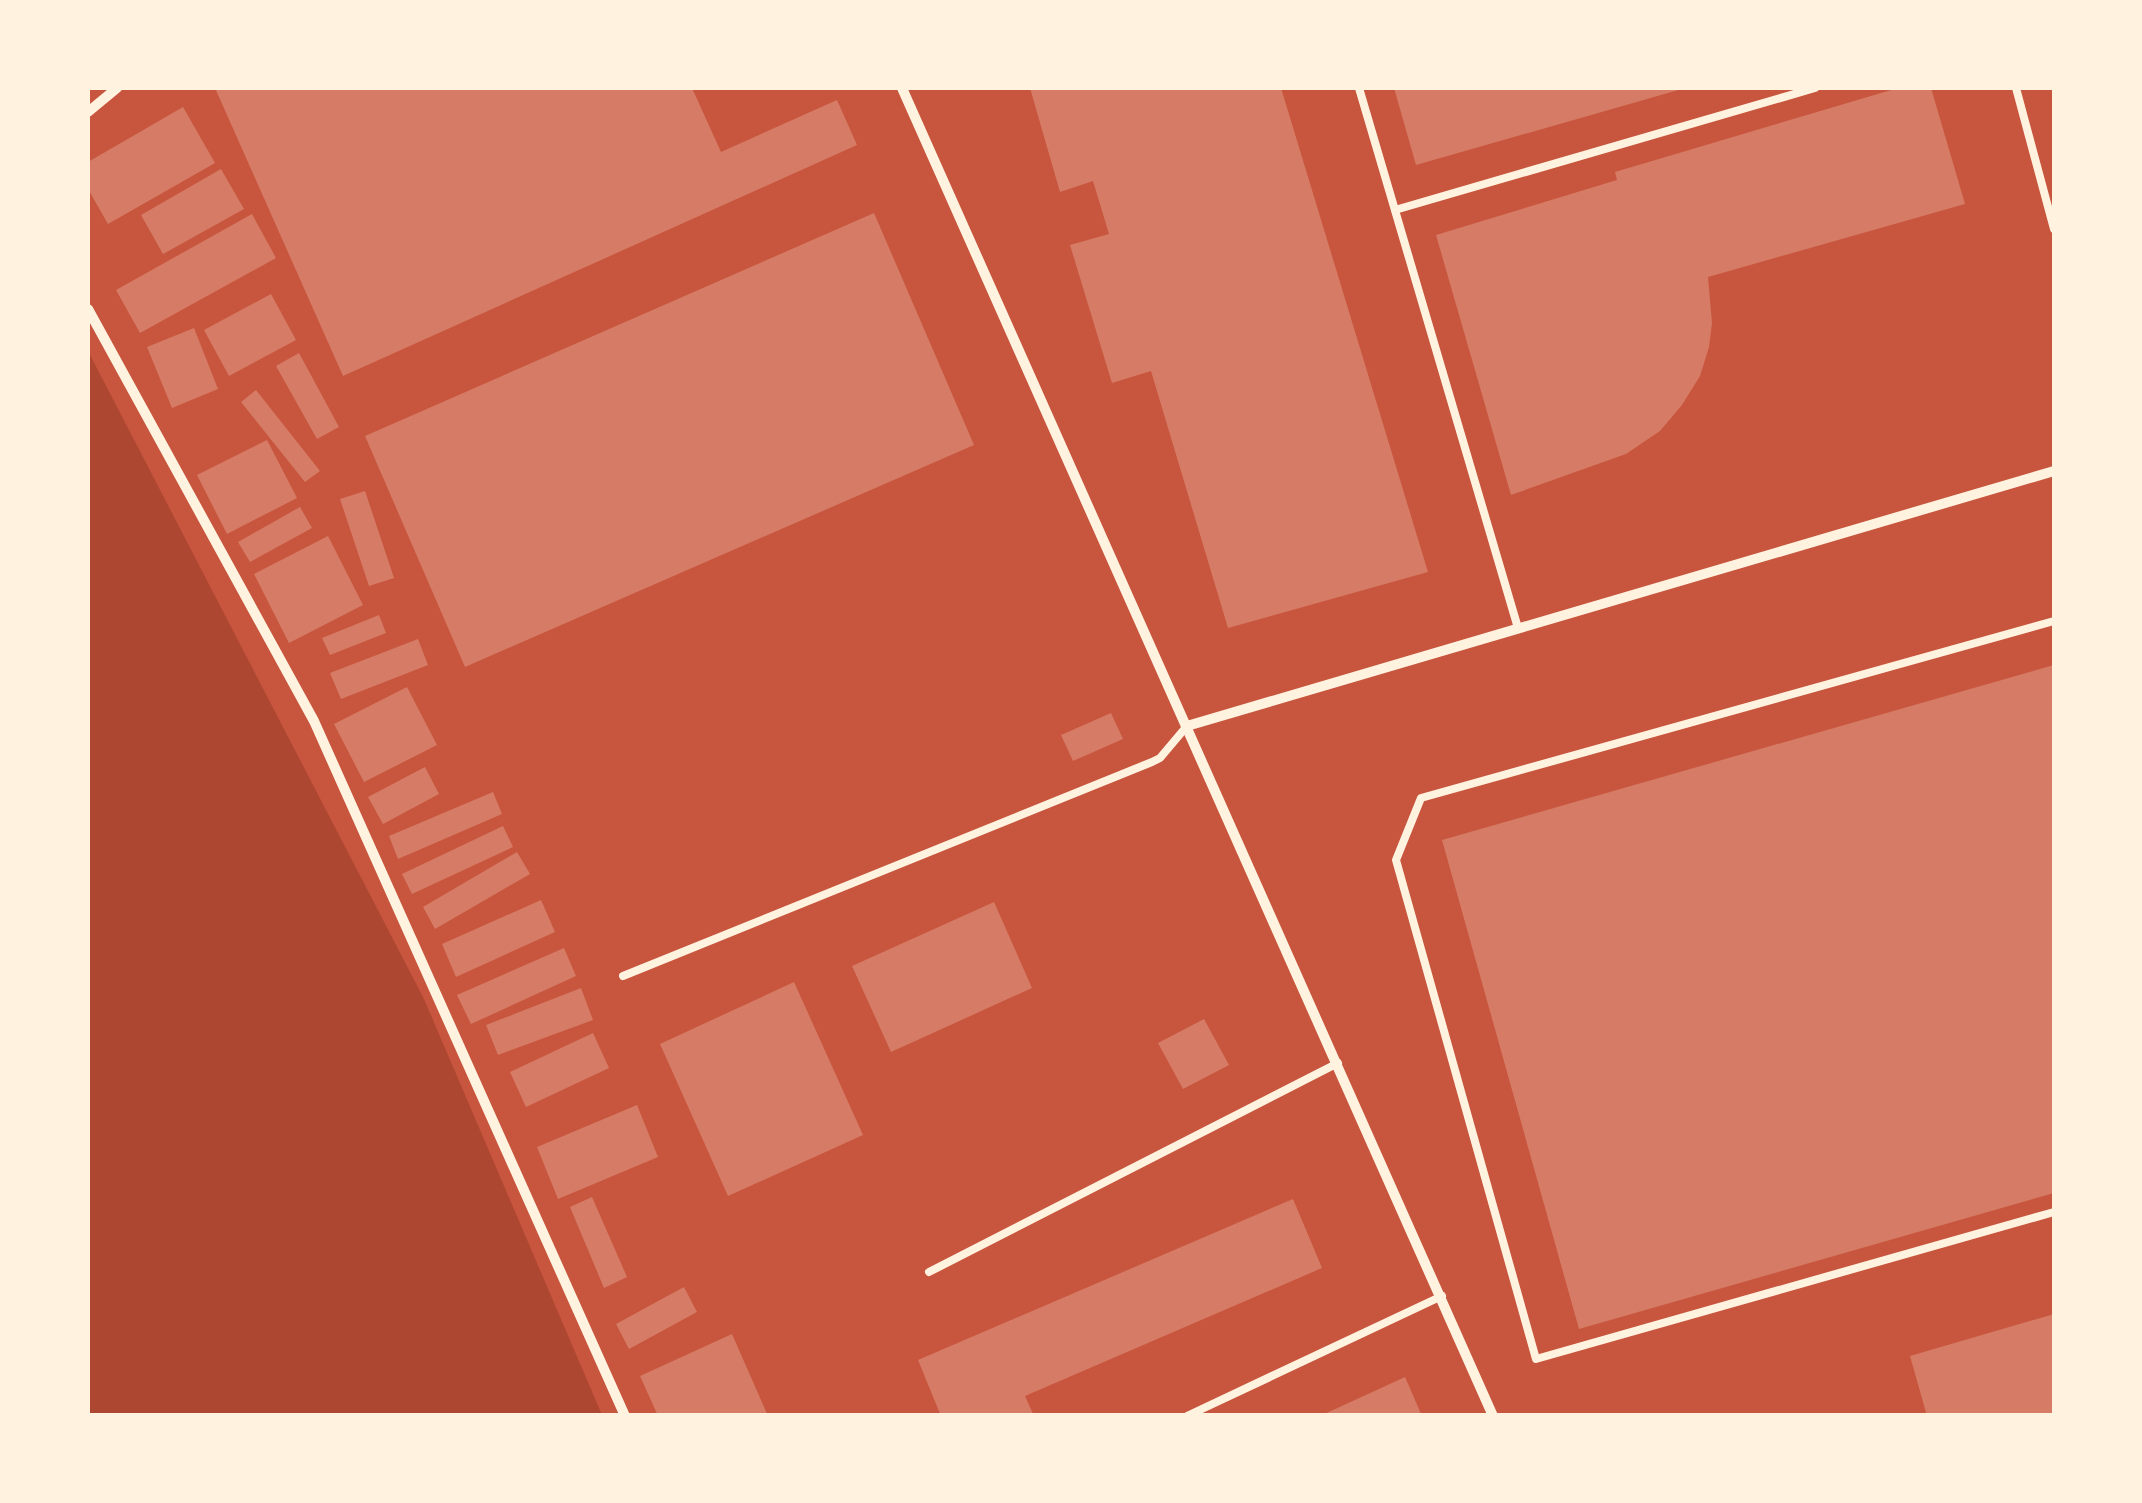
<svg xmlns="http://www.w3.org/2000/svg" width="2142" height="1503" viewBox="0 0 2142 1503" font-family="Bitter,serif">
	<rect width="100%" height="100%" fill="#c8553d"/>
	<polygon fill="#ae4732" points="88,351 424,999 602,1415 88,1415"/>
	<g fill="#d67c66">
		<polygon points="215,88 692,88 721,152 837,100 857,145 343,376"/>
		<polygon points="1030,88 1281,88 1428,572 1228,628 1151,371 1112,383 1070,245 1109,234 1093,181 1060,192"/>
		<polygon points="1394,88 1682,88 1682,89 1416,165"/>
		<polygon points="1898,88 1931,88 1965,204 1708,277 1712,323 1709,347 1700,376 1682,405 1660,431 1626,454 1511,495 1436,235 1617,180 1615,172"/>
		<polygon points="183,107 215,163 108,224 88,189 88,162"/>
		<polygon points="221,169 244,209 163,254 141,215"/>
		<polygon points="874,213 974,445 465,667 365,436"/>
		<polygon points="252,214 276,258 140,333 116,290"/>
		<polygon points="271,294 296,340 229,376 204,330"/>
		<polygon points="194,328 218,389 172,408 147,347"/>
		<polygon points="299,353 339,427 317,439 276,366"/>
		<polygon points="256,390 320,471 305,482 241,402"/>
		<polygon points="267,440 297,498 227,534 197,475"/>
		<polygon points="365,491 394,578 369,586 340,499"/>
		<polygon points="300,507 312,528 250,562 238,542"/>
		<polygon points="328,536 363,605 289,643 254,574"/>
		<polygon points="379,615 386,633 330,655 322,638"/>
		<polygon points="418,639 428,665 341,699 330,673"/>
		<polygon points="2054,665 2054,1193 1579,1329 1442,840"/>
		<polygon points="407,687 437,745 364,782 334,724"/>
		<polygon points="1111,713 1123,739 1073,761 1061,735"/>
		<polygon points="425,767 439,794 383,824 368,797"/>
		<polygon points="493,792 502,814 398,859 389,836"/>
		<polygon points="503,826 513,847 412,894 402,874"/>
		<polygon points="517,852 530,874 435,929 423,907"/>
		<polygon points="541,900 555,932 456,977 442,944"/>
		<polygon points="994,902 1032,988 891,1052 852,966"/>
		<polygon points="564,948 576,976 471,1024 457,995"/>
		<polygon points="794,982 863,1135 728,1196 660,1044"/>
		<polygon points="581,988 593,1020 498,1055 486,1025"/>
		<polygon points="1204,1019 1229,1065 1183,1089 1158,1043"/>
		<polygon points="593,1033 609,1068 526,1107 510,1072"/>
		<polygon points="637,1105 658,1157 558,1199 537,1147"/>
		<polygon points="592,1197 627,1277 604,1288 570,1207"/>
		<polygon points="1293,1199 1322,1268 1025,1396 1034,1416 941,1416 918,1360"/>
		<polygon points="684,1287 697,1312 629,1349 616,1324"/>
		<polygon points="2054,1314 2054,1416 1927,1416 1910,1356"/>
		<polygon points="732,1334 768,1416 658,1416 640,1376"/>
		<polygon points="1405,1377 1422,1416 1320,1416"/>
	</g>
	<g fill="none" stroke-linecap="round" stroke-linejoin="round">
		<g stroke="#fff3e0" stroke-width="8">
			<polyline points="1359,88 1518,628"/>
			<polyline points="2016,88 2054,229"/>
			<polyline points="1395,210 1815,88"/>
			<polyline points="2054,621 1421,798 1396,860 1536,1359 2054,1212"/>
			<polyline points="623,976 1152,762 1160,758 1187,726"/>
			<polyline points="929,1272 1338,1063"/>
			<polyline points="1187,1416 1442,1296"/>
		</g>
		<g stroke="#fff3e0" stroke-width="10">
			<polyline points="902,88 1493,1416"/>
			<polyline points="88,112 117,88"/>
			<polyline points="88,309 314,721 625,1416"/>
			<polyline points="1187,726 2054,471"/>
		</g>
	</g>
	<rect width="2142" height="1503" fill="none" stroke="#fff3e0" stroke-width="180"/>
</svg>
